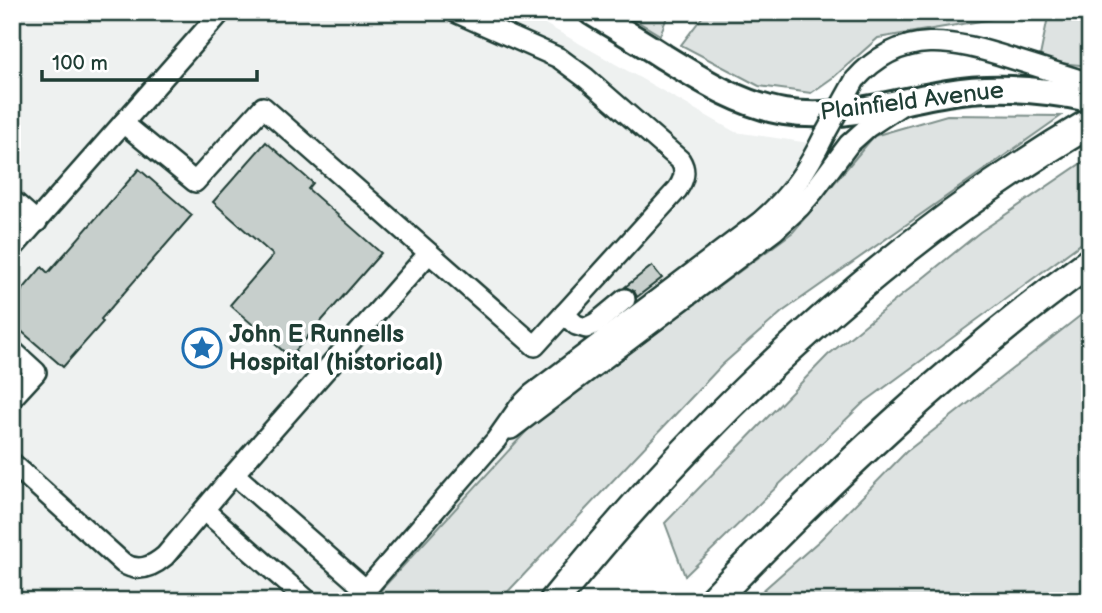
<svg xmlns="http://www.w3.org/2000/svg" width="1102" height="613" viewBox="0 0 1102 613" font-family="'Balsamiq Sans',sans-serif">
	<rect width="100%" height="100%" fill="#fff"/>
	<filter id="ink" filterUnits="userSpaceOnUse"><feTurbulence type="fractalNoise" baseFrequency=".0143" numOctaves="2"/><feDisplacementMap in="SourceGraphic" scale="14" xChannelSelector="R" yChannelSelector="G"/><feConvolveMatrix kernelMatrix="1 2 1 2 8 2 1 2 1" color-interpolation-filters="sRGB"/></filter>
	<g filter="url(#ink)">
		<polygon fill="#eef1f0" points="12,12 524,12 735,132 890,155 405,601 12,601"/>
		<g fill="#dee3e2" stroke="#7e908b" stroke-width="2">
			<polygon points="622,12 669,12 660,35"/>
			<polygon points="706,12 1035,12 878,38 835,76 811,93 759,86 681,45"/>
			<polygon points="1049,12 1090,12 1090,66 1039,61"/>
			<polygon points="947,115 1061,116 782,312 722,365 499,601 371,601 533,424 793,232 874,136"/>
			<polygon points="1083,162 1090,166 1090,237 862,404 685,576 665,523 828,355 980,232"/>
			<polygon points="1090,308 1090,601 751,601 820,540 906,452"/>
		</g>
		<g fill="#c7cfcc" stroke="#1f3d34" stroke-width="2">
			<polygon points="266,142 313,183 308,189 381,253 290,357 230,305 273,255 213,202"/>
			<polygon points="139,169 192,215 101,319 103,322 63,367 12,323 12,302 42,267 48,273"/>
			<polygon points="652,266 662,278 637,297 634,291 625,287"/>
		</g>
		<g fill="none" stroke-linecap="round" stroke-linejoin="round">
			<g stroke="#1f3d34" stroke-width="24">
				<g id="minor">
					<path d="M855 80C902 27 953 40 1013 59 1038 67 1064 75 1090 83"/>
					<path d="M123 123 195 182 263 107 535 346 677 190C684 180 687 171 680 160L586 78 559 58 455 12"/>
					<polyline points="12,200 37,222"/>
					<polyline points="12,249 221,12"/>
					<polyline points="564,314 576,325 586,328 596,323 625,299"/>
					<polyline points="12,350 36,372 12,398"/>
					<polyline points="511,429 774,231 800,207 813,192 849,144 868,127 900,106"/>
					<path d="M12 463 123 563C138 573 152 567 165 556L234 474 429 253"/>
					<polyline points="234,474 366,590"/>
					<polyline points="204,510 308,601"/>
					<path d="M356 601 496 440 520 406 532 394 761 221C791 195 808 169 825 134"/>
				</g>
			</g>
			<g stroke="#1f3d34" stroke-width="30">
				<path id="major" d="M591 12C615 27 640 41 664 57 702 80 739 104 784 112 840 121 892 102 947 93 995 85 1043 89 1090 99"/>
			</g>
			<g stroke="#1f3d34" stroke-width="33">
				<g id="highway">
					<path d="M554 601C705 415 883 245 1090 123"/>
					<path d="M712 601C830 479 952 362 1090 262"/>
				</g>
			</g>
			<use href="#minor" stroke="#fff" stroke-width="19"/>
			<use href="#major" stroke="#fff" stroke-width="24"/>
			<use href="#highway" stroke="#fff" stroke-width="28"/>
			<g stroke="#1f3d34" stroke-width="24" stroke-linecap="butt">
				<polyline id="minor-bridge" points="825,134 855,80"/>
			</g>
			<use href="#minor-bridge" stroke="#fff" stroke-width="19"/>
		</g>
	</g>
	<defs>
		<g id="sight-ring" transform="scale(2.0125)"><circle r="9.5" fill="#fff" stroke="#1f6fb2" stroke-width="1.5"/><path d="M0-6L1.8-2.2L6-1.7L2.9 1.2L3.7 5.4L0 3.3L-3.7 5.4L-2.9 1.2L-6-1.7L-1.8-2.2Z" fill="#1f6fb2"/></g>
	</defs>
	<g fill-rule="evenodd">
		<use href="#sight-ring" x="202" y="348"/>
	</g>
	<g text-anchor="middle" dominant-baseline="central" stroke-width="7" stroke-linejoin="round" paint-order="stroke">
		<g font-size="24" fill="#1f3d34" stroke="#fff">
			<text transform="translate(912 101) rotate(-7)">Plainfield Avenue</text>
		</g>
		<g font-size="24" font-weight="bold" fill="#1f3d34" stroke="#fff" text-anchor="start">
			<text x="229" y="334">John E Runnells<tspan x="229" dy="28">Hospital (historical)</tspan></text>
		</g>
	</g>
	<rect width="1102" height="613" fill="none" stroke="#fff" stroke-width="42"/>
	<rect x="21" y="21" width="1060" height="571" fill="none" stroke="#1f3d34" stroke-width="2.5" filter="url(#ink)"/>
	<path d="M42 70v10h215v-10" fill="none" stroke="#1f3d34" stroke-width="3.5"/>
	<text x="52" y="70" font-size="21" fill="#1f3d34" stroke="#ffffff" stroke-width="5" paint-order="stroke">100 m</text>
</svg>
